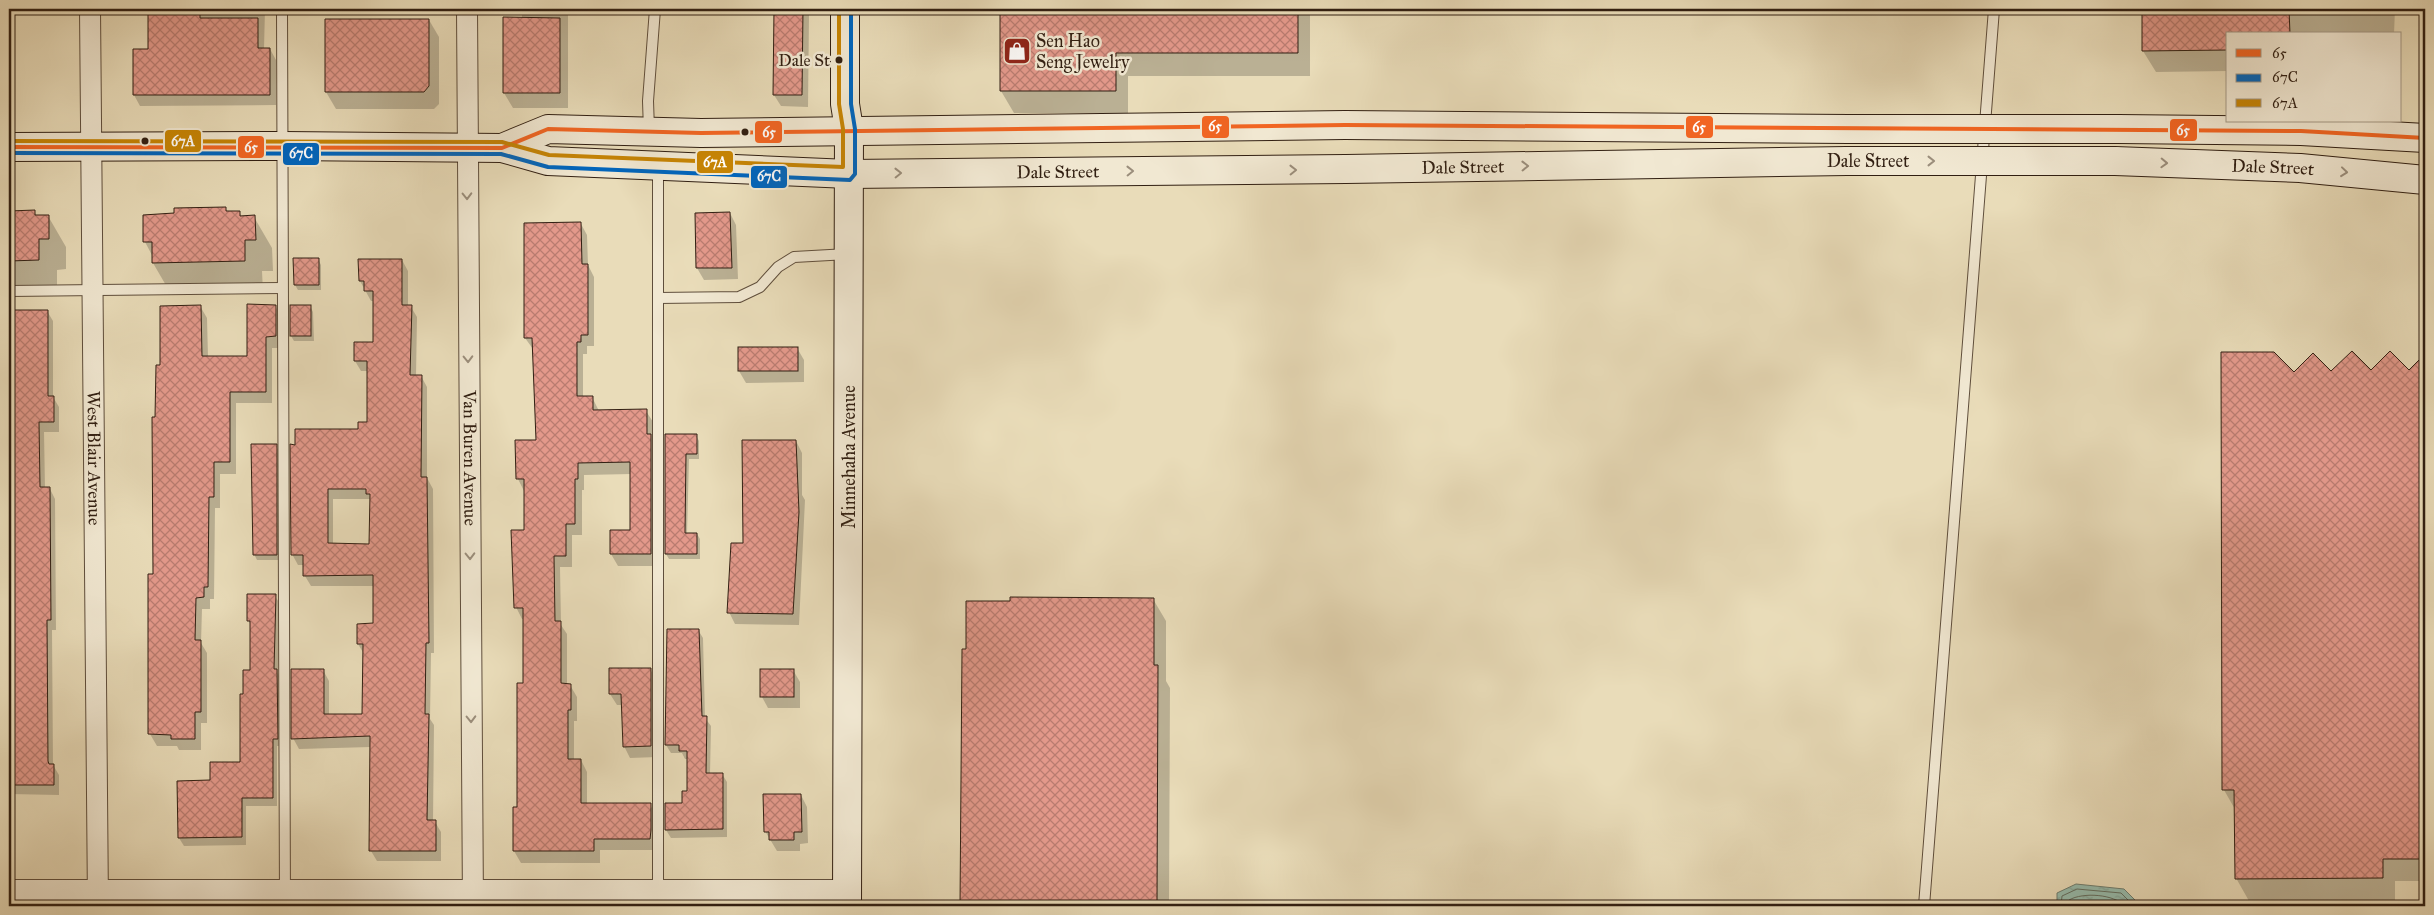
<svg xmlns="http://www.w3.org/2000/svg" width="2434" height="915" viewBox="0 0 2434 915" font-family="'IM FELL Great Primer',serif">
	<defs>
		<pattern id="water-ripples" width="26" height="14" patternUnits="userSpaceOnUse" patternTransform="scale(1.25)"><rect width="26" height="14" fill="#97bcad"/><path d="M2 4q2-2 4 0t4 0M15 11q2-2 4 0t4 0" fill="none" stroke="#83a194"/></pattern>
		<pattern id="building-cross-hatch" width="8" height="8" patternUnits="userSpaceOnUse" patternTransform="scale(1.25)"><rect width="8" height="8" fill="#e3998b"/><path d="M0 0l8 8M0 8l8-8" fill="none" stroke="#b97c70"/></pattern>
	</defs>
	<rect width="100%" height="100%" fill="#e9dcb9"/>
	<filter id="stains"><feTurbulence type="fractalNoise" baseFrequency=".004" numOctaves="4"/><feColorMatrix values="0 0 0 0 .2 0 0 0 0 .09 0 0 0 0 .02 0 0 0 .5 -.17"/></filter>
	<radialGradient id="worn" r=".72"><stop offset=".6" stop-color="#630" stop-opacity="0"/><stop offset="1" stop-color="#630" stop-opacity=".3"/></radialGradient>
	<polygon fill="url(#water-ripples)" stroke="#6e7d6f" points="2076,884 2124,889 2141,906 2057,906 2057,893"/>
	<g fill="#0003" fill-rule="evenodd">
		<polygon points="149,9 265,9 264,49 270,49 276,60 276,105 140,106 134,95 149,51"/>
		<polygon points="522,9 568,9 568,108 513,108 504,93 522,19"/>
		<polygon points="775,9 806,9 809,14 808,107 781,106 774,95"/>
		<polygon points="1001,9 1310,9 1310,76 1128,76 1128,113 1014,113 1001,91"/>
		<polygon points="2143,9 2395,9 2394,34 2228,34 2228,71 2156,72 2143,51"/>
		<polygon points="326,20 429,20 439,37 439,104 434,109 336,109 326,92"/>
		<polygon points="9,208 14,208 16,212 34,212 37,216 48,216 66,247 66,269 57,270 57,291 9,291"/>
		<polygon points="225,208 228,212 239,212 242,217 254,217 272,248 273,271 262,271 263,292 171,294 153,263 153,257 145,242 144,216"/>
		<polygon points="730,213 736,225 738,279 704,280 697,268 696,214"/>
		<polygon points="581,224 587,235 588,265 594,277 594,346 587,346 587,354 583,354 583,397 592,397 599,411 646,411 653,422 653,440 657,447 657,566 618,566 611,554 611,531 631,531 631,474 584,475 584,490 582,490 582,535 572,535 572,567 560,567 561,625 567,634 567,685 570,685 577,697 577,721 574,721 574,760 581,760 587,772 587,805 650,805 657,816 656,850 600,850 600,863 521,863 514,851 525,684 525,619 522,619 516,607 526,531 524,491 518,479 516,441 537,441 533,349 525,338"/>
		<polygon points="318,259 321,265 321,290 298,290 295,285"/>
		<path d="M402 260 408 271V307H411L417 317 416 376H421L427 387V478L433 489 434 653H431L430 719 434 725 433 822H435L441 832V861H377L371 851V747L299 749 293 738 323 670 329 681V715H363L364 654 358 644 374 625V586H311L305 576 304 565H298L292 554 296 446 359 430 368 424V371H361L355 361 374 343V301H371L360 281ZM333 499H371L370 545H333Z"/>
		<polygon points="200,306 207,318 208,357 248,357 275,306 282,318 282,348 272,348 272,403 236,403 236,474 220,474 220,508 215,508 214,599 210,599 210,609 202,609 201,643 207,653 207,723 201,723 201,750 179,750 177,746 157,746 150,734 156,419 161,367"/>
		<polygon points="310,306 313,312 314,341 294,341 291,336"/>
		<polygon points="47,311 53,321 53,397 59,407 59,432 44,432 45,489 50,489 55,499 56,630 52,630 53,765 59,775 59,795 9,794 9,762 12,762 11,706 9,706 9,312"/>
		<polygon points="797,348 804,360 804,382 746,383 739,371"/>
		<polygon points="2425,356 2425,881 2395,881 2395,900 2249,901 2236,878 2236,811 2224,790 2294,374 2409,372"/>
		<polygon points="666,435 696,435 699,441 699,459 689,459 687,534 697,534 700,539 700,559 669,559 666,554"/>
		<polygon points="796,441 802,453 802,495 805,500 799,625 735,624 729,612 744,545"/>
		<polygon points="276,446 279,451 279,560 257,560 254,554"/>
		<polygon points="275,596 280,604 278,673 281,679 282,746 277,746 277,806 246,806 246,845 184,846 179,838 212,781 241,763 245,695 252,671 252,627 248,620"/>
		<polygon points="1153,599 1166,621 1166,681 1170,688 1169,906 961,906 963,651"/>
		<polygon points="669,630 698,630 703,638 705,718 711,726 710,774 722,774 727,782 727,837 671,838 666,830 684,805 688,792 688,759 685,759 682,753 671,753 666,745"/>
		<polygon points="650,669 657,681 657,757 630,758 624,746 623,705 617,705 610,694"/>
		<polygon points="793,670 800,682 800,708 768,708 762,697"/>
		<polygon points="801,795 807,807 808,843 800,844 800,851 777,851 765,831"/>
	</g>
	<g fill="none" stroke-linecap="round" stroke-linejoin="round">
		<g stroke="#646e60" stroke-width="1">
			<polyline points="2061,906 2062,896 2077,889 2121,893 2134,906"/>
			<path d="M2068 906 2069 900C2083 892 2114 894 2125 906"/>
		</g>
	</g>
	<g fill="url(#building-cross-hatch)" stroke="#311f12" fill-rule="evenodd">
		<polygon points="148,9 200,9 200,18 258,18 258,48 270,48 270,95 133,95 133,49 148,49"/>
		<polygon points="774,9 803,9 802,95 773,95"/>
		<polygon points="1000,9 1298,9 1298,53 1116,53 1116,91 1000,91"/>
		<polygon points="2142,9 2289,9 2290,34 2228,34 2228,50 2142,51"/>
		<polygon points="503,17 560,18 560,93 503,93"/>
		<polygon points="325,19 429,19 429,86 424,92 325,92"/>
		<polygon points="226,207 226,211 240,211 240,216 255,215 256,240 245,240 245,261 152,263 152,242 143,242 143,215 174,213 174,208"/>
		<polygon points="35,210 35,215 49,215 49,239 39,239 39,260 9,261 9,211"/>
		<polygon points="730,212 732,268 696,268 695,213"/>
		<polygon points="581,222 582,264 588,264 588,335 581,335 581,342 577,342 577,396 593,396 593,410 647,409 647,434 651,434 651,554 610,554 610,530 630,530 630,462 578,463 578,479 575,479 575,524 566,524 566,556 554,556 555,621 561,621 561,683 571,684 571,710 568,710 568,759 581,759 581,803 651,803 651,830 650,839 594,839 594,851 513,851 513,807 517,807 517,683 523,683 523,608 514,608 511,530 524,530 524,479 516,479 515,440 536,440 532,338 524,338 524,223"/>
		<polygon points="293,258 319,258 319,285 294,285"/>
		<path d="M358 259H402V305H412L410 375H422L421 477H427L429 643H426L425 714H429L427 820H436V851H369L370 736 291 739V669H324V714H362L363 644H357V624L373 623V575L303 576V555H291L290 444 295 445V429H358V422H367V361H354V342H373V291H364V281H359ZM328 489H366V494H370L369 544 328 543Z"/>
		<polygon points="247,304 276,305 276,336 266,337 266,392 230,392 230,462 214,462 214,497 209,497 208,587 204,587 204,597 196,598 195,640 201,640 201,712 195,712 195,739 171,739 171,735 148,734 148,574 153,574 152,417 155,417 156,365 160,365 160,306 201,305 202,356 247,356"/>
		<rect x="290" y="305" width="21" height="31"/>
		<polygon points="9,310 48,310 48,396 54,396 54,422 39,422 40,487 50,487 51,620 47,620 48,761 49,764 54,764 54,785 9,785 9,761 11,761 9,698"/>
		<rect x="738" y="347" width="60" height="24"/>
		<polygon points="2352,351 2371,370 2390,351 2409,370 2425,354 2425,859 2383,859 2383,878 2235,879 2234,790 2222,790 2221,352 2274,352 2294,372 2313,353 2331,371"/>
		<polygon points="665,434 697,434 697,454 686,454 685,533 697,533 697,554 665,554"/>
		<polygon points="742,440 796,440 799,512 793,614 727,613 731,543 743,543"/>
		<polygon points="251,444 277,444 277,555 253,555"/>
		<polygon points="247,594 276,594 274,669 277,669 278,739 273,739 273,798 242,798 242,837 178,838 177,781 210,780 210,762 240,762 240,694 243,694 243,670 250,670 250,621 247,621"/>
		<polygon points="1010,597 1154,598 1154,665 1158,665 1157,906 960,906 962,649 966,649 966,601 1010,601"/>
		<polygon points="667,629 699,629 702,716 707,716 706,773 723,773 723,829 665,830 665,803 682,803 682,791 687,791 687,751 679,751 679,745 665,745"/>
		<polygon points="609,668 651,668 651,746 623,747 621,694 609,694"/>
		<rect x="760" y="669" width="34" height="28"/>
		<polygon points="763,794 801,794 802,832 794,832 794,840 769,840 769,832 764,832"/>
	</g>
	<g fill="none" stroke-linecap="round" stroke-linejoin="round">
		<g stroke="#5f4e3c" stroke-width="12">
			<g id="lane">
				<polyline points="282,9 285,906"/>
				<polyline points="649,130 648,101 655,9"/>
				<polyline points="9,291 282,288"/>
				<polyline points="658,298 739,297 760,287 778,267 794,257 848,254"/>
				<polyline points="658,906 658,167"/>
				<polyline points="1924,906 1994,9"/>
			</g>
		</g>
		<g stroke="#5f4e3c" stroke-width="22">
			<g id="street">
				<path id="s1" d="M90 9 98 906"/>
				<path id="s2" d="M467 9 473 906"/>
				<polyline points="9,890 847,890"/>
			</g>
		</g>
		<g stroke="#311f12" stroke-width="30">
			<g id="secondary">
				<polyline points="845,9 845,104 849,129 847,906"/>
				<polyline points="2118,129 2301,131 2425,138"/>
				<path id="s3" d="M9 147 284 146 502 148 548 161 849 174 1346 169 1847 161"/>
				<polyline points="502,148 548,129 701,133 1345,125 1849,129"/>
				<path id="s4" d="M2115 161 2300 168 2425 180"/>
			</g>
		</g>
		<use href="#lane" stroke="#f1e8d2" stroke-width="10"/>
		<use href="#street" stroke="#f1e8d2" stroke-width="20"/>
		<use href="#secondary" stroke="#f1e8d2" stroke-width="28"/>
		<g stroke="#311f12" stroke-width="30" stroke-linecap="butt">
			<g id="secondary-bridge">
				<polyline points="1849,129 2118,129"/>
				<polyline points="1847,161 2115,161"/>
			</g>
		</g>
		<use href="#secondary-bridge" stroke="#f1e8d2" stroke-width="28"/>
		<g stroke="#f1e8d2" stroke-width="8">
			<polyline id="bus-1" points="9,147 502,148 548,129 701,133 1345,125 2301,131 2425,138"/>
		</g>
		<g stroke="#f1e8d2" stroke-width="8">
			<polyline id="bus-2" points="9,153 501,154 548,167 850,180 855,174 855,129 851,104 851,9"/>
		</g>
		<g stroke="#f1e8d2" stroke-width="8">
			<polyline id="bus-3" points="9,141 502,142 549,155 843,167 843,129 839,104 839,9"/>
		</g>
		<use href="#bus-1" stroke="#f26522" stroke-width="4"/>
		<use href="#bus-2" stroke="#0065bd" stroke-width="4"/>
		<use href="#bus-3" stroke="#c68404" stroke-width="4"/>
	</g>
	<defs><path id="oneway-chevron" d="M-2-3.5L2.5 0L-2 3.5" fill="none" stroke-width="1.6" stroke-linecap="round" stroke-linejoin="round" transform="scale(1.25)"/></defs>
	<g stroke="#9b8e7c">
		<use href="#oneway-chevron" transform="translate(1931 161)"/>
		<use href="#oneway-chevron" transform="translate(2164 163) rotate(2)"/>
		<use href="#oneway-chevron" transform="translate(1525 166) rotate(-1)"/>
		<use href="#oneway-chevron" transform="translate(1293 170) rotate(-1)"/>
		<use href="#oneway-chevron" transform="translate(1130 171) rotate(-1)"/>
		<use href="#oneway-chevron" transform="translate(2344 172) rotate(6)"/>
		<use href="#oneway-chevron" transform="translate(898 173) rotate(-1)"/>
		<use href="#oneway-chevron" transform="translate(467 196) rotate(89)"/>
		<use href="#oneway-chevron" transform="translate(468 359) rotate(89)"/>
		<use href="#oneway-chevron" transform="translate(470 556) rotate(89)"/>
		<use href="#oneway-chevron" transform="translate(471 719) rotate(89)"/>
	</g>
	<defs>
		<g id="shop-square" transform="scale(1.4375)"><rect x="-9" y="-9" width="18" height="18" rx="4" fill="#8f2418" stroke="#f1e8d2"/><path d="M-5-2.5h2.3a2.7 3.5 0 0 1 5.4 0H5L5.5 6h-11ZM-1.5-2.5h3a1.5 2.3 0 0 0-3 0Z" fill="#fff"/></g>
	</defs>
	<g fill-rule="evenodd">
		<use href="#shop-square" x="1017" y="51"/>
	</g>
	<g fill="#311f12" stroke="#f1e8d2" stroke-width="2">
		<circle cx="839" cy="60" r="4.5"/>
		<circle cx="745" cy="132" r="4.5"/>
		<circle cx="145" cy="141" r="4.5"/>
	</g>
	<g text-anchor="middle" dominant-baseline="central" stroke-width="5" stroke-linejoin="round" paint-order="stroke">
		<g font-size="17" fill="#311f12" stroke="#f1e8d2" text-anchor="end">
			<text x="830" y="60">Dale St</text>
		</g>
		<g font-size="18" fill="#311f12" stroke="#f1e8d2" text-anchor="start">
			<text x="1036" y="41">Sen Hao<tspan x="1036" dy="21">Seng Jewelry</tspan></text>
		</g>
		<g font-size="18" fill="#311f12" stroke="#f1e8d2">
			<text x="1868" y="161">Dale Street</text>
			<text stroke="none"><textPath href="#s3" startOffset="1456">Dale Street</textPath></text>
			<text stroke="none"><textPath href="#s4" startOffset="158">Dale Street</textPath></text>
			<text stroke="none"><textPath href="#s3" startOffset="1051">Dale Street</textPath></text>
			<text stroke="none"><textPath href="#s2" startOffset="449">Van Buren Avenue</textPath></text>
			<text transform="translate(849 457) rotate(-90)">Minnehaha Avenue</text>
			<text stroke="none"><textPath href="#s1" startOffset="449">West Blair Avenue</textPath></text>
		</g>
	</g>
	<g stroke="#f1e8d2" stroke-width="2">
		<rect x="1201" y="115" width="29" height="24" rx="5" fill="#f26522"/>
		<rect x="1685" y="115" width="29" height="24" rx="5" fill="#f26522"/>
		<rect x="2169" y="118" width="29" height="24" rx="5" fill="#f26522"/>
		<rect x="754" y="120" width="29" height="24" rx="5" fill="#f26522"/>
		<rect x="164" y="129" width="38" height="24" rx="5" fill="#c68404"/>
		<rect x="237" y="135" width="28" height="24" rx="5" fill="#f26522"/>
		<rect x="282" y="142" width="38" height="24" rx="5" fill="#0065bd"/>
		<rect x="696" y="150" width="38" height="24" rx="5" fill="#c68404"/>
		<rect x="750" y="165" width="38" height="24" rx="5" fill="#0065bd"/>
	</g>
	<g font-size="14" text-anchor="middle" font-weight="bold" fill="#fff">
		<text x="1215" y="131">65</text>
		<text x="1699" y="132">65</text>
		<text x="2183" y="135">65</text>
		<text x="769" y="137">65</text>
		<text x="183" y="146">67A</text>
		<text x="251" y="152">65</text>
		<text x="301" y="158">67C</text>
		<text x="715" y="167">67A</text>
		<text x="769" y="181">67C</text>
	</g>
	<rect width="2434" height="915" fill="none" stroke="#e9dcb9" stroke-width="30"/>
	<rect x="10" y="10" width="2414" height="895" fill="none" stroke="#311f12" stroke-width="2.5"/>
	<rect x="15" y="15" width="2404" height="885" fill="none" stroke="#311f12"/>
	<rect x="2226" y="32" width="175" height="90" fill="#f1e8d2" stroke="#a49885"/>
	<rect x="2236" y="49" width="25" height="8" fill="#f26522" stroke="#a49885"/>
	<text x="2272" y="58" font-size="15" fill="#311f12">65</text>
	<rect x="2236" y="74" width="25" height="8" fill="#0065bd" stroke="#a49885"/>
	<text x="2272" y="82" font-size="15" fill="#311f12">67C</text>
	<rect x="2236" y="99" width="25" height="8" fill="#c68404" stroke="#a49885"/>
	<text x="2272" y="108" font-size="15" fill="#311f12">67A</text>
	<rect width="100%" height="100%" filter="url(#stains)"/>
	<rect width="100%" height="100%" fill="url(#worn)"/>
</svg>
